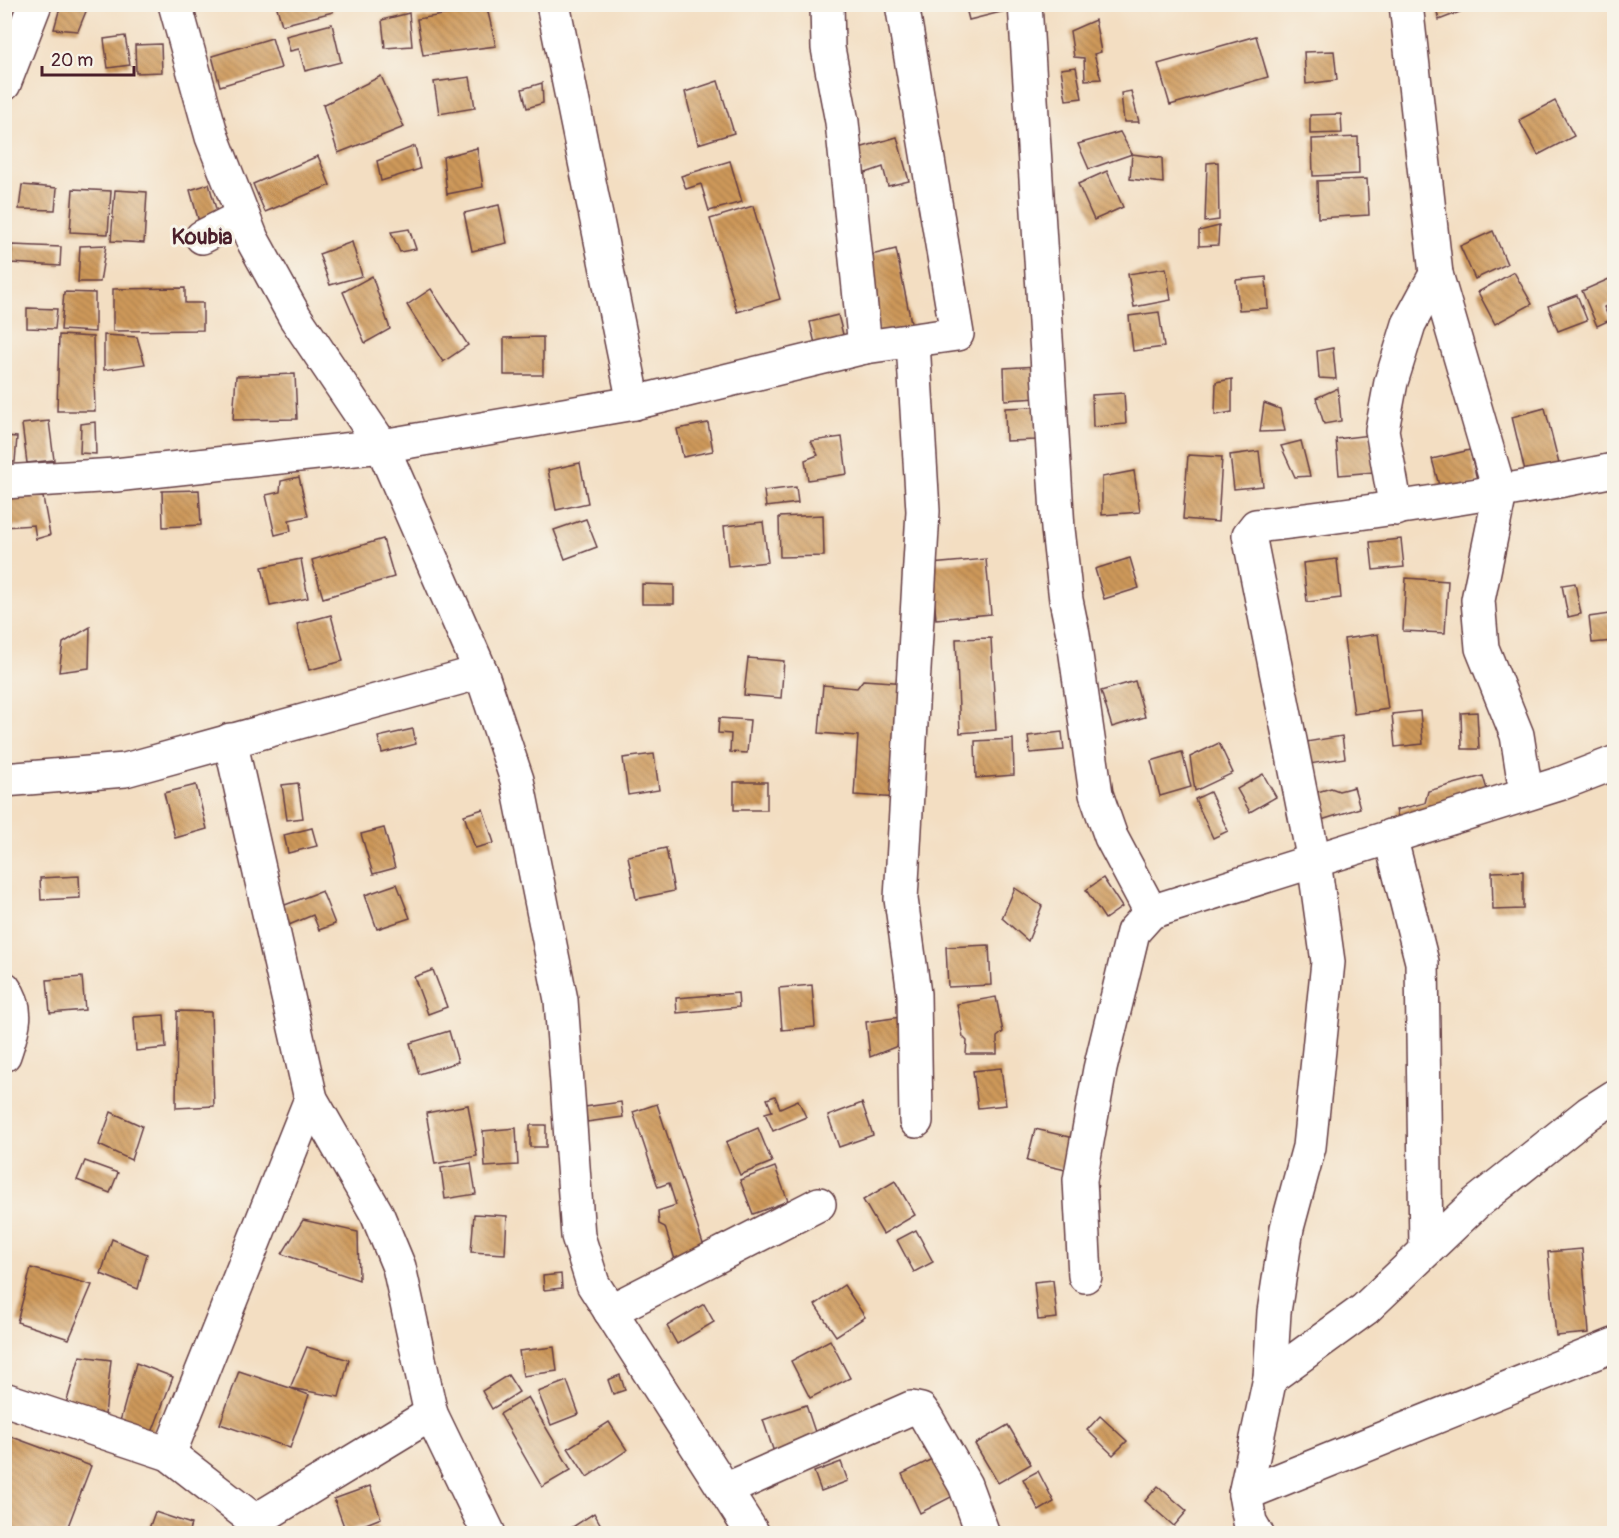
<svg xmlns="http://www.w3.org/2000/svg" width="1619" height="1538" viewBox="0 0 1619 1538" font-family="Pangolin,sans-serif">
	<defs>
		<pattern id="building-back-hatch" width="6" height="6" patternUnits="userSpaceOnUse" patternTransform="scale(1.5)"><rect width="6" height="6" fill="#ce995a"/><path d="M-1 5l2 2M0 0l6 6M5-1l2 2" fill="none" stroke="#a97c4b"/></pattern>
	</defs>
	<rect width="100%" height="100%" fill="#f7f3e8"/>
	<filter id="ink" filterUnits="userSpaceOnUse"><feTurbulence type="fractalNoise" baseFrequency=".0167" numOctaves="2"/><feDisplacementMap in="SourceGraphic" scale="12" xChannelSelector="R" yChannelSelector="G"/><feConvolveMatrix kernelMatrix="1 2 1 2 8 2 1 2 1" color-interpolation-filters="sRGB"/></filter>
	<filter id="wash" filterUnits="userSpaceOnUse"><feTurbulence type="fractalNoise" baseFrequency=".008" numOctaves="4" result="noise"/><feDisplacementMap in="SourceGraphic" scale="24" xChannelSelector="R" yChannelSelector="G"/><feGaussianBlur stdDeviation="1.35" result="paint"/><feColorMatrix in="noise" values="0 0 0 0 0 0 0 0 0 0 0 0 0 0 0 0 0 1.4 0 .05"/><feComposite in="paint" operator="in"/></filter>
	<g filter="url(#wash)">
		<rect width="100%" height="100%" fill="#f3dec2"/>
		<g id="blocks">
			<g fill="url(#building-back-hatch)">
				<polygon points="61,4 89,4 78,31 54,29"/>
				<polygon points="276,4 331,4 333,12 282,25"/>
				<polygon points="965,4 1004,4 1005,11 969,20"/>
				<polygon points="1435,4 1469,4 1470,8 1439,20"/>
				<polygon points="487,8 496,46 423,55 417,19"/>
				<polygon points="409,13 412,46 385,48 382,20"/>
				<polygon points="1095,20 1101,52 1094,54 1101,79 1085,80 1084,58 1074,57 1070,31"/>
				<polygon points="332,24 341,62 305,71 299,49 290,51 286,36"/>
				<polygon points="125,36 130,65 108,68 104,39"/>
				<polygon points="1256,36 1268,77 1170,105 1158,64"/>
				<polygon points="272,38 281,68 220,86 212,56"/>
				<polygon points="161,44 162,72 136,73 135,45"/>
				<polygon points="1334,51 1337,80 1306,84 1304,52"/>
				<polygon points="1076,67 1082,98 1066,100 1061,69"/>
				<polygon points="381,76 404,127 338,153 323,105"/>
				<polygon points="470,77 475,108 439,114 434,82"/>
				<polygon points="718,81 734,133 698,144 685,92"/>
				<polygon points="542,83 543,103 527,108 522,89"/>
				<polygon points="1131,91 1139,122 1124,122 1121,93"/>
				<polygon points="1555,101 1574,136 1538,155 1519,120"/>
				<polygon points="1341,114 1342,133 1310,134 1310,115"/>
				<polygon points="1120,132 1132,154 1089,169 1078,144"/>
				<polygon points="897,137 909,181 888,186 883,167 863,174 856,149"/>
				<polygon points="1358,137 1359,174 1313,176 1312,139"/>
				<polygon points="415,146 420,169 381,181 377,161"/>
				<polygon points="477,148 483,187 447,194 443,157"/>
				<polygon points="1132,154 1162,158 1163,183 1130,179"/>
				<polygon points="318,156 330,185 265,212 253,184"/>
				<polygon points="730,161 742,202 709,211 701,184 686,189 681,176"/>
				<polygon points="1218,162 1219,220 1205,222 1207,163"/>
				<polygon points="1107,171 1123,207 1094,220 1078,184"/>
				<polygon points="1367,179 1369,215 1318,218 1317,181"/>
				<polygon points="209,184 218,216 199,222 190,190"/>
				<polygon points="22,185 57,188 55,210 19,209"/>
				<polygon points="73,189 111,191 108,234 70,232"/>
				<polygon points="115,190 147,192 144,243 111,241"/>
				<polygon points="499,205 507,243 472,251 464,213"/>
				<polygon points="753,206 780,299 737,312 710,219"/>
				<polygon points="1219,226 1218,245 1199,246 1199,231"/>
				<polygon points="409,229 416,249 400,252 391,232"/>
				<polygon points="1493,231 1507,264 1475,279 1460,246"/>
				<polygon points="352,242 362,276 330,285 319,254"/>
				<polygon points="12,245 61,247 60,266 11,263"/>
				<polygon points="106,245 100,282 78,282 80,246"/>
				<polygon points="896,249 912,327 879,334 863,257"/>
				<polygon points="1166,268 1171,300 1134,307 1128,274"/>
				<polygon points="1514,272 1532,304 1495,324 1478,292"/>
				<polygon points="372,276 390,329 365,343 343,292"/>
				<polygon points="1266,277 1268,308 1239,310 1236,280"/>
				<polygon points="1609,279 1614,291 1614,302 1604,307 1610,320 1597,326 1582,291"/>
				<polygon points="185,288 185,303 203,303 203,330 113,331 113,289"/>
				<polygon points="431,289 468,345 443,362 407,305"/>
				<polygon points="64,292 95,293 95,332 61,330"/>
				<polygon points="1577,295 1587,320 1558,331 1548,306"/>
				<polygon points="27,308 57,309 55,329 27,328"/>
				<polygon points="1159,312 1164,347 1133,351 1129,316"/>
				<polygon points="838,315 846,346 817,353 810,322"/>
				<polygon points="59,335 93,337 95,411 57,411"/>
				<polygon points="104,335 137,337 145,364 104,370"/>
				<polygon points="543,337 543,375 504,375 504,338"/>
				<polygon points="1333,348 1336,379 1319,378 1317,351"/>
				<polygon points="1037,366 1038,398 1005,400 1004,368"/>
				<polygon points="295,374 297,419 233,420 236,376"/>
				<polygon points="1232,379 1232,412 1215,415 1216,382"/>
				<polygon points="1338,388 1341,421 1324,424 1316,398"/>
				<polygon points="1124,393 1126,424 1093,427 1092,395"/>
				<polygon points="1264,403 1280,409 1285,431 1260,432"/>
				<polygon points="1035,407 1036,440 1006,441 1005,408"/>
				<polygon points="1545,408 1561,472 1527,480 1512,417"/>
				<polygon points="49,421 54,460 27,463 22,424"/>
				<polygon points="95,422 96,454 80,453 81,424"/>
				<polygon points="708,423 713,451 683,457 677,429"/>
				<polygon points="1370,435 1374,472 1339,475 1336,439"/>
				<polygon points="4,436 17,437 15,462 4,462"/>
				<polygon points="842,437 847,474 808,480 805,460 818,455 811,441"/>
				<polygon points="1301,441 1310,476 1295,477 1281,446"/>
				<polygon points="1470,450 1478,484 1441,493 1432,459"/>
				<polygon points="1259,451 1263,486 1234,489 1230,455"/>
				<polygon points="1188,455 1222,457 1218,522 1183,519"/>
				<polygon points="580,463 588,503 556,510 548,470"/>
				<polygon points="1134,471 1140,512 1102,515 1102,477"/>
				<polygon points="299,477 308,516 289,520 291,531 275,535 266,495 280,492 281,481"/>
				<polygon points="796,487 798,503 766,507 764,491"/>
				<polygon points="199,490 201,525 163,527 162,491"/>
				<polygon points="43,497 50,535 36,539 34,525 4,527 4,498"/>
				<polygon points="823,515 824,556 780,557 779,517"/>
				<polygon points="586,519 597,547 565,559 554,530"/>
				<polygon points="763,522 768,562 728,566 724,526"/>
				<polygon points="383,539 394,577 323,598 312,560"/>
				<polygon points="1401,539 1404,567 1373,570 1370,542"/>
				<polygon points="1130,558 1139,588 1104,599 1095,569"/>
				<polygon points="301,559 308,598 270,606 262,567"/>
				<polygon points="986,559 991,614 936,619 931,564"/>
				<polygon points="1337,559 1341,598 1307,602 1303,563"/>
				<polygon points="1406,578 1448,581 1445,633 1403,631"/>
				<polygon points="1575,583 1581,614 1568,617 1562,585"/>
				<polygon points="642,584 674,585 674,604 642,604"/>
				<polygon points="1609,614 1613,641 1592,643 1589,617"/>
				<polygon points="331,615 343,661 309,670 297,624"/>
				<polygon points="90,627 89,668 59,672 63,643"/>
				<polygon points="1378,634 1388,709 1354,714 1344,639"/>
				<polygon points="991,638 996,730 960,733 956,639"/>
				<polygon points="748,658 784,661 781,698 744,695"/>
				<polygon points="863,680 908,683 899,798 854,795 858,736 819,733 823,685 857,688"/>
				<polygon points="1135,681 1145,717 1112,727 1101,691"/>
				<polygon points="1420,711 1423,744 1395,747 1392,714"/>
				<polygon points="1477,712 1479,749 1462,749 1461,713"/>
				<polygon points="719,718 750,720 747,753 730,752 731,734 718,733"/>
				<polygon points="413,729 416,744 382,753 378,737"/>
				<polygon points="1062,732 1064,750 1030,753 1028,736"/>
				<polygon points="1342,736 1345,758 1310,764 1306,742"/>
				<polygon points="1013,739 1014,775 976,778 975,741"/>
				<polygon points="1219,743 1233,773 1195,791 1190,757"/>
				<polygon points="1182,752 1191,787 1160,796 1151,761"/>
				<polygon points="654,754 659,790 628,795 623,758"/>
				<polygon points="1263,774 1276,797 1250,812 1237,789"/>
				<polygon points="1483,776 1490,800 1400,824 1396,810 1425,803 1428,791"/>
				<rect x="734" y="782" width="33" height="28"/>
				<polygon points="298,783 303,818 287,820 282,785"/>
				<polygon points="196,785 207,829 175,838 164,793"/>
				<polygon points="1354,787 1360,808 1315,822 1307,795 1331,788 1339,791"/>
				<polygon points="1210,792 1228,831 1213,838 1195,799"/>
				<polygon points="483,809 494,843 475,848 464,815"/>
				<polygon points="312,828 317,846 288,853 284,835"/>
				<polygon points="384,828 395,868 373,874 361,834"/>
				<polygon points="666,848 674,891 636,899 628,856"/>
				<polygon points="1523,871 1523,909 1493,910 1492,872"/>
				<polygon points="79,876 80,898 41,900 40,878"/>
				<polygon points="1103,878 1122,907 1105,919 1086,890"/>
				<polygon points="397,884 410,918 377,929 365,895"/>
				<polygon points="1015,888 1042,906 1028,941 1002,918"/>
				<polygon points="322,891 335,924 319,930 313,915 284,927 277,908"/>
				<polygon points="989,945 991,985 948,987 946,947"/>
				<polygon points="433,970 447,1007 428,1014 414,977"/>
				<polygon points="82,977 85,1010 50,1013 47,980"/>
				<polygon points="812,985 815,1027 782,1030 779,988"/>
				<polygon points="738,993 739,1007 677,1013 676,998"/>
				<polygon points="996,997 1003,1032 997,1037 997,1054 966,1054 967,1041 963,1037 957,1004"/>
				<polygon points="177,1011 211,1012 214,1106 176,1108"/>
				<polygon points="164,1015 166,1048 136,1051 134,1017"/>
				<polygon points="901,1017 905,1043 870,1057 866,1022"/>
				<polygon points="449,1031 458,1062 419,1074 410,1043"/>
				<polygon points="1001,1068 1006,1105 978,1108 973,1071"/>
				<polygon points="775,1096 780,1108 798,1100 806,1117 773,1131 765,1113 772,1111 767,1099"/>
				<polygon points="621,1102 623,1117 587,1122 585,1107"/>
				<polygon points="862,1103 873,1135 839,1147 828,1116"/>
				<polygon points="657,1104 706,1253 676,1263 665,1227 659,1224 658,1211 676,1205 669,1183 658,1187 633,1112"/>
				<polygon points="468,1105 477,1156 435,1164 426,1113"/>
				<polygon points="111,1112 142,1126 131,1160 99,1145"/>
				<rect x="530" y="1125" width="16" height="22"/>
				<polygon points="516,1128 518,1165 485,1167 483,1131"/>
				<polygon points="758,1128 772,1162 740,1175 726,1142"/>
				<polygon points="1035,1129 1074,1138 1066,1170 1027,1161"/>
				<polygon points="85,1161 118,1173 110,1193 77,1180"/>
				<polygon points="471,1163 476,1194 445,1199 441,1168"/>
				<polygon points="775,1167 788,1201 753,1214 740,1180"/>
				<polygon points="895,1181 915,1215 883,1234 863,1200"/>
				<polygon points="474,1214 507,1216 505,1254 471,1252"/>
				<polygon points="303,1220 358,1232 359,1280 282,1254"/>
				<polygon points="916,1230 933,1262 914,1272 897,1240"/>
				<polygon points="112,1239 147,1254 138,1289 101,1274"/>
				<polygon points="1582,1249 1589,1333 1556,1336 1548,1252"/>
				<polygon points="31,1268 92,1285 69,1339 17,1322"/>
				<polygon points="561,1274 562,1288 544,1290 543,1276"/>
				<polygon points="1053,1280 1057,1318 1038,1320 1034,1282"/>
				<polygon points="844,1285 865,1317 836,1336 815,1305"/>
				<polygon points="704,1304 714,1322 677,1344 667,1326"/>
				<polygon points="830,1340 850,1378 810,1398 791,1361"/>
				<polygon points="307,1347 349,1360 339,1397 290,1388 309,1395 290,1448 220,1424 239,1371 290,1388"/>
				<polygon points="554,1347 557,1371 523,1376 519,1351"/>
				<polygon points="80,1356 111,1360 105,1415 66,1404"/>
				<polygon points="136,1363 173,1377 150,1438 119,1425"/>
				<polygon points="508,1375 519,1392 492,1409 482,1391"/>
				<polygon points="620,1375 625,1390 613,1394 608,1380"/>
				<polygon points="567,1381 579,1414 551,1425 538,1392"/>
				<polygon points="528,1397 571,1470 542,1487 500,1414"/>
				<polygon points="806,1405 819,1444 776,1458 763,1420"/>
				<polygon points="1100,1416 1127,1441 1113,1455 1087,1430"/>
				<polygon points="609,1422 627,1450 587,1477 568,1448"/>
				<polygon points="1008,1425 1031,1464 998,1483 975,1444"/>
				<polygon points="4,1434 91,1466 65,1534 4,1534"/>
				<polygon points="940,1455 959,1493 920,1513 902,1474"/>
				<polygon points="841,1462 848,1481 821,1491 814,1472"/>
				<polygon points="1038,1471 1054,1502 1039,1511 1023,1479"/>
				<polygon points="370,1486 381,1518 346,1532 334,1499"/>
				<polygon points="1158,1486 1187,1511 1174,1526 1145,1501"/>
				<polygon points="155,1512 191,1524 188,1534 147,1534"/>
				<polygon points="594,1513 606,1534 562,1534"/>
				<polygon points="377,1524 382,1534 356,1534"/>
			</g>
		</g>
	</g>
	<g filter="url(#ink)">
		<use href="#blocks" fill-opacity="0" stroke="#633c42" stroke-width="1.5"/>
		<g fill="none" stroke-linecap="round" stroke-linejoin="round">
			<g stroke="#633c42" stroke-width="36">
				<g id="street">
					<polyline points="175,4 212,137 252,239 295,317 382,446 481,672 517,780 561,1000 578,1236 593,1284 753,1534"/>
					<polyline points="553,4 634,403"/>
					<polyline points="827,4 828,48 842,122 865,347"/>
					<polyline points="1025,4 1058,529 1066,600 1073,634 1096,794 1111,837 1151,912"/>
					<polyline points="1406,4 1436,274 1500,493 1478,600 1482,648 1517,735 1526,793"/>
					<polyline points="4,84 35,4"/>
					<polyline points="202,237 243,216"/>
					<polyline points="913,342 923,511 901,899 914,994 916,1121"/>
					<polyline points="4,482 115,475 382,446 634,403 865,347 957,334 902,4"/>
					<polyline points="1396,509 1382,430 1391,382 1409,324 1436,274"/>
					<polyline points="230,740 311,1099 377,1214 399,1267 431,1414 489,1534"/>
					<polyline points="4,780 125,770 481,672"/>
					<polyline points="1390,836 1422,962 1426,1248"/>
					<path d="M4 988C21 1010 12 1031 4 1055"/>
					<polyline points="1085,1276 1080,1180 1100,1069 1133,932 1151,912 1562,783 1614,763"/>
					<polyline points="610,1311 819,1204"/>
					<polyline points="1270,1378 1365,1309 1475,1204 1589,1113 1614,1097"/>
					<polyline points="4,1399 169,1454 255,1521 431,1414"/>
					<polyline points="169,1454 311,1099"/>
					<polyline points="725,1490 911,1408 921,1410 926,1417 965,1485 983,1534"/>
					<polyline points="1245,1494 1614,1345"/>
					<path d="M1257 1534 1250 1522 1245 1494 1270 1378 1274 1312 1287 1228 1309 1147 1328 962 1314 861 1249 535 1256 526C1377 512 1496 494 1614 470"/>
				</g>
			</g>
			<use href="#street" stroke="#fff" stroke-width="33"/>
		</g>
	</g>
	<g text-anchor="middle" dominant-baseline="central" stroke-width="6" stroke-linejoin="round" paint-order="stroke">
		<g font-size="22" font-weight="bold" fill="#4a1f2b" stroke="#f7f3e8">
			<text x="202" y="237">Koubia</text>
		</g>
	</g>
	<rect width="1619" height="1538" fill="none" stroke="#f7f3e8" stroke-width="24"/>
	<path d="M42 66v9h92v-9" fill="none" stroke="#4a1f2b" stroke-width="3"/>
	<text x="51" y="66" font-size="18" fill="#4a1f2b" stroke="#f7f3e8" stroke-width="4.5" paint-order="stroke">20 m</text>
</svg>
